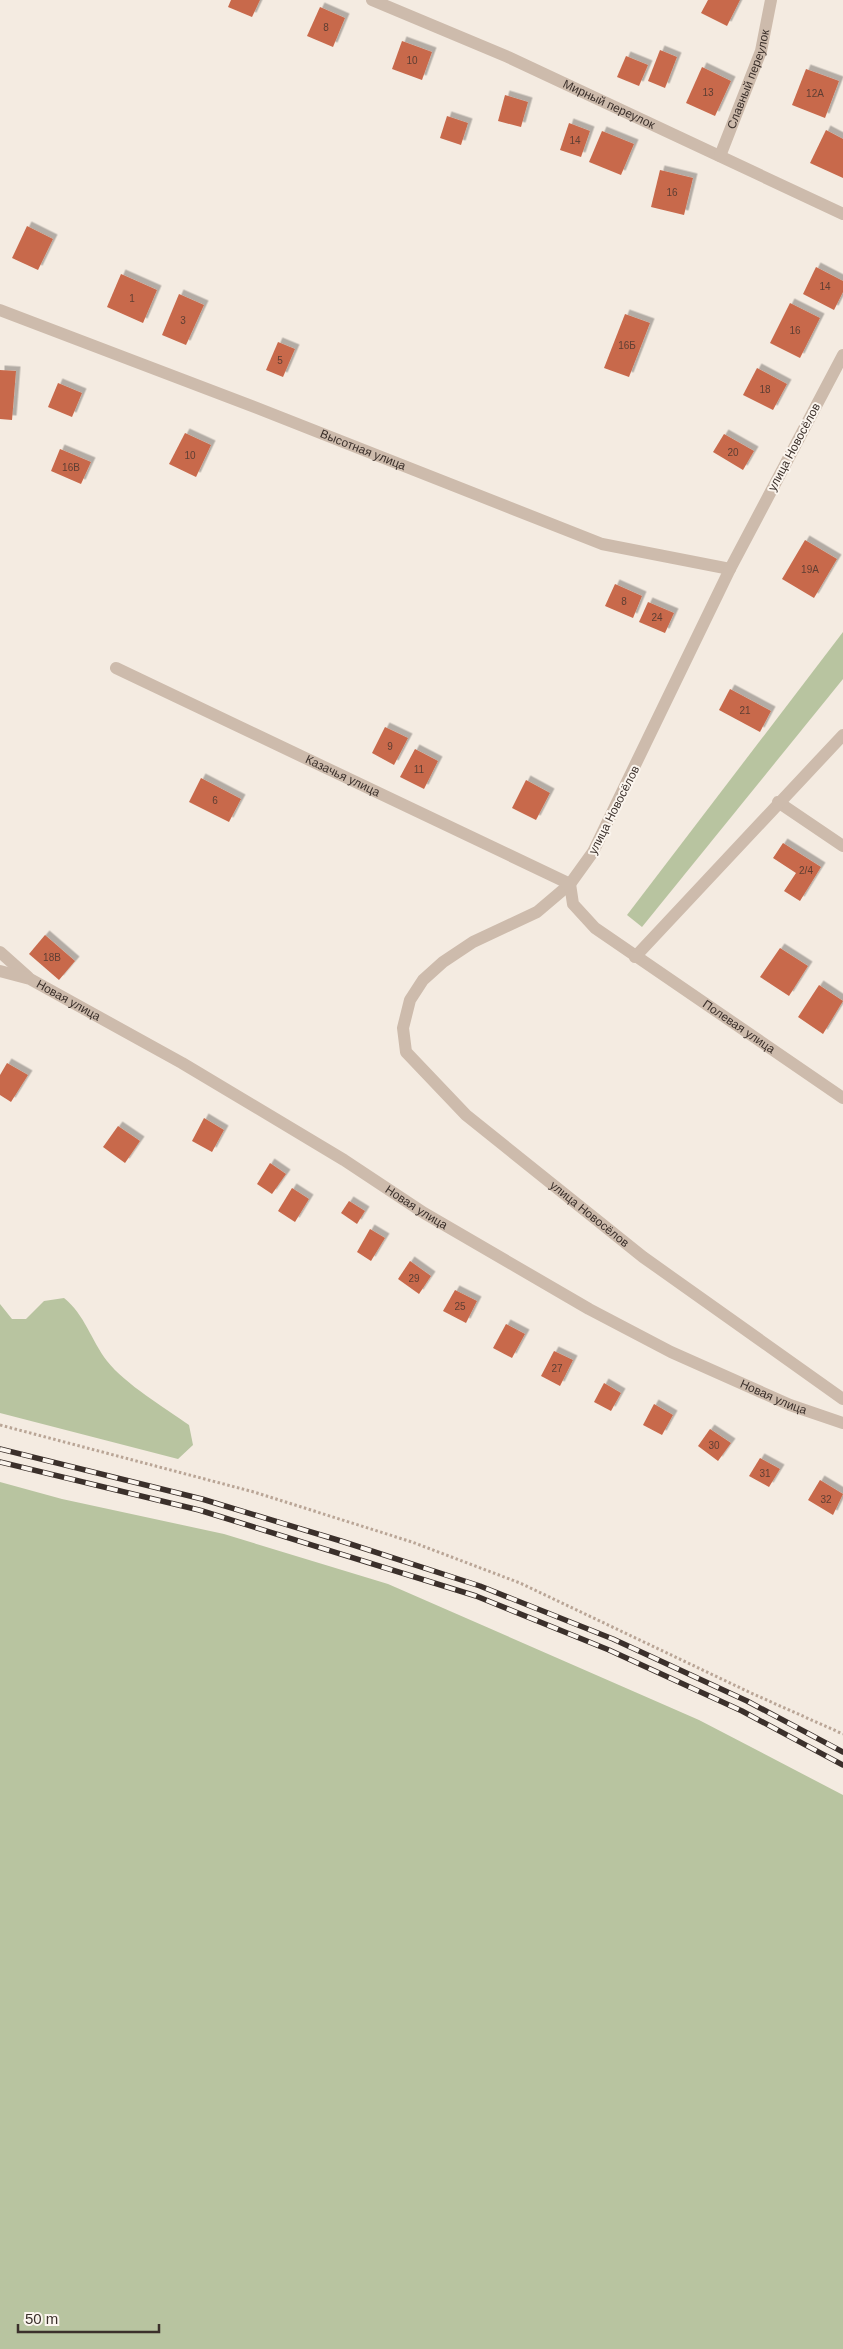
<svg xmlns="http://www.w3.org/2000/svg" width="843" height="2349" viewBox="0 0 843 2349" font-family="Arial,sans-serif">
	<defs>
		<filter id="shadow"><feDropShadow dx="4.5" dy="-4.5" stdDeviation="0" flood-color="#0004"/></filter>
	</defs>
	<rect width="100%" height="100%" fill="#f4ebe1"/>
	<g fill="#b8c4a0">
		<polygon points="843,632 843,679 642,927 627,915"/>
		<path d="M64 1298C85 1315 91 1340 107 1361 125 1384 165 1408 189 1425L193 1445 178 1459 0 1413V1304L12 1319H26L44 1301Z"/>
		<polygon points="0,1482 62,1499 224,1534 388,1584 699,1720 843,1795 843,2349 0,2349"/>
	</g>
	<g fill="#c8694b" filter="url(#shadow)">
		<polygon points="231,0 260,0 252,17 228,7"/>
		<polygon points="708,0 740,0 727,26 701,13"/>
		<polygon points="320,7 345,18 333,47 307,36"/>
		<polygon points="402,41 432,52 422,80 392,69"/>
		<polygon points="660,50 677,57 665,88 648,81"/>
		<polygon points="626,56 648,65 639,86 617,77"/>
		<polygon points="702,67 731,81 715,116 686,103"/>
		<polygon points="806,69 839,81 825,118 792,105"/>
		<polygon points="505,95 528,102 521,127 498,121"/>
		<polygon points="447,116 468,123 461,145 440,138"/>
		<polygon points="569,123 590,131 581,157 560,150"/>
		<polygon points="826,130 843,139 843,178 810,163"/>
		<polygon points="602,131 634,144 621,175 589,162"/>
		<polygon points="660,170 693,178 684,215 651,207"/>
		<polygon points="27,226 53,239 38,270 12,258"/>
		<polygon points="816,267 843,281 843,292 834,310 803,294"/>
		<polygon points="121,274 157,290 143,323 107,307"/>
		<polygon points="179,294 204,305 186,345 162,335"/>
		<polygon points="790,303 820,318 800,358 770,343"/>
		<polygon points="625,314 650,323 629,377 604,368"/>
		<polygon points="278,342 295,349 283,377 266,370"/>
		<polygon points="757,368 787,384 773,410 743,395"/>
		<polygon points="0,370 16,371 12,420 0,419"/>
		<polygon points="58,383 82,393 72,417 48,407"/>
		<polygon points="185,433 211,445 196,477 169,464"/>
		<polygon points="724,434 754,451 743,470 713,452"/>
		<polygon points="60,449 91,462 81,484 51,471"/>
		<polygon points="805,540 837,559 814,598 782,579"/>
		<polygon points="615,584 642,596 633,618 605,606"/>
		<polygon points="648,602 674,613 665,633 639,622"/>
		<polygon points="730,689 771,711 760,732 719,710"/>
		<polygon points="385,727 408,738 394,765 372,753"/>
		<polygon points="415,749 438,761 424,789 400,777"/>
		<polygon points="201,778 241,799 229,822 189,802"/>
		<polygon points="526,780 550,793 536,820 512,808"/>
		<polygon points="783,843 821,867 800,901 784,891 796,873 773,858"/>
		<polygon points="45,935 75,961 59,980 29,954"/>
		<polygon points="780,948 808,966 789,996 760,977"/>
		<polygon points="819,985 843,1001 823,1034 798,1017"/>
		<polygon points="7,1063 28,1075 11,1102 0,1095 0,1075"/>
		<polygon points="204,1118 224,1130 212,1152 192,1141"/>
		<polygon points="118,1126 140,1141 125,1163 103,1147"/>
		<polygon points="270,1163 286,1174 272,1194 257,1184"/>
		<polygon points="292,1188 309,1199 295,1222 278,1211"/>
		<polygon points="349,1201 365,1211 357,1224 341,1213"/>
		<polygon points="370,1229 385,1238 371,1261 357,1252"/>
		<polygon points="410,1261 431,1276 419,1294 398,1279"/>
		<polygon points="455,1290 477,1301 466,1323 443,1311"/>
		<polygon points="506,1324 525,1334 512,1358 493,1348"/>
		<polygon points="554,1351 573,1360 560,1386 541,1376"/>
		<polygon points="604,1383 621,1393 611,1411 594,1402"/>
		<polygon points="654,1404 673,1415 662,1435 643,1425"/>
		<polygon points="710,1429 731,1443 718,1461 698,1446"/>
		<polygon points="760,1458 780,1469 769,1487 749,1476"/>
		<polygon points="820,1480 843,1494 833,1515 808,1500"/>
	</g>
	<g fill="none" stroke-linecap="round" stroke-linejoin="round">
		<polyline stroke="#b9a596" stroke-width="3" stroke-dasharray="2.5 2.5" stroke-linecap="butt" points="0,1425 254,1492 412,1542 520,1583 751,1693 843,1734"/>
		<g stroke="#cdbbac" stroke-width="12">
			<path id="s1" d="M372 0 508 57 843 214"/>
			<path id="s2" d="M720 156 761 51 771 0"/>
			<path id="s3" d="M0 310 257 408 602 544 730 569"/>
			<path id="s4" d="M843 355 730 569 593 852 570 884 537 912 473 942 443 962 423 980 410 1000 403 1028 406 1052 466 1115 643 1257 843 1399"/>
			<path id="s5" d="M116 668 570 884 573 904 595 928 843 1098"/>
			<polyline points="778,802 843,846"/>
			<polyline points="0,952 28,977"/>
			<polyline points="635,957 843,735"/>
			<path id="s6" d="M0 971 30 979 182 1063 344 1160 424 1213 589 1309 671 1352 790 1405 843 1423"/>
		</g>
		<g stroke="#3b302b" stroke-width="5.5">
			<g id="rail">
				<polyline points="0,1449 202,1499 341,1541 480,1586 613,1639 747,1701 843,1752"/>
				<polyline points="0,1462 199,1510 476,1596 609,1650 742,1711 843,1765"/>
			</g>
		</g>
		<use href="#rail" stroke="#fbf5ee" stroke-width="4" stroke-dasharray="11" stroke-linecap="butt"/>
	</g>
	<g text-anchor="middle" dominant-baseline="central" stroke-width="4" stroke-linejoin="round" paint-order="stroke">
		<g font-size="10" fill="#5e3e33">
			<text x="326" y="27">8</text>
			<text x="412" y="60">10</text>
			<text x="708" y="92">13</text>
			<text x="815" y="93">12А</text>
			<text x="575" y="140">14</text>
			<text x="672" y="192">16</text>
			<text x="825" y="286">14</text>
			<text x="132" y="298">1</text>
			<text x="183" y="320">3</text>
			<text x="795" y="330">16</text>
			<text x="627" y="345">16Б</text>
			<text x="280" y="360">5</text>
			<text x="765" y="389">18</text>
			<text x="733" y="452">20</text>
			<text x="190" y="455">10</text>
			<text x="71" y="467">16В</text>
			<text x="810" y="569">19А</text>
			<text x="624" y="601">8</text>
			<text x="657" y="617">24</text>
			<text x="745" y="710">21</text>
			<text x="390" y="746">9</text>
			<text x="419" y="769">11</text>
			<text x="215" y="800">6</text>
			<text x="806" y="870">2/4</text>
			<text x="52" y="957">18В</text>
			<text x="414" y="1278">29</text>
			<text x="460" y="1306">25</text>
			<text x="557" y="1368">27</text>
			<text x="714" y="1445">30</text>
			<text x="765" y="1473">31</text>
			<text x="826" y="1499">32</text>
		</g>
		<g font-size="12" fill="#3b302b" stroke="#fbf5ee">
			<text stroke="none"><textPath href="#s2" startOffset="82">Славный переулок</textPath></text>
			<text stroke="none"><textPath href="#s1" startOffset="259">Мирный переулок</textPath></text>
			<text transform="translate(794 447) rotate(-62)">улица Новосёлов</text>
			<text stroke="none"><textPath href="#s3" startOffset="389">Высотная улица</textPath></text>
			<text stroke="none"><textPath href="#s5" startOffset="251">Казачья улица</textPath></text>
			<text transform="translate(614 810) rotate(-63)">улица Новосёлов</text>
			<text stroke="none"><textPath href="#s6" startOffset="75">Новая улица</textPath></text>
			<text stroke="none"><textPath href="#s5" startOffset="730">Полевая улица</textPath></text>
			<text stroke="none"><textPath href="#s6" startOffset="480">Новая улица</textPath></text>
			<text stroke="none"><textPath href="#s4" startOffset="1095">улица Новосёлов</textPath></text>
			<text stroke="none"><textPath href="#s6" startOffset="885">Новая улица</textPath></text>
		</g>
	</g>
	<path d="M18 2324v8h141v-8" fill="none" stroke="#3b302b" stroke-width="2.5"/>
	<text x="25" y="2324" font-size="15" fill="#3b302b" stroke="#fbf5ee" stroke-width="4" paint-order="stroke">50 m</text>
</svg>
